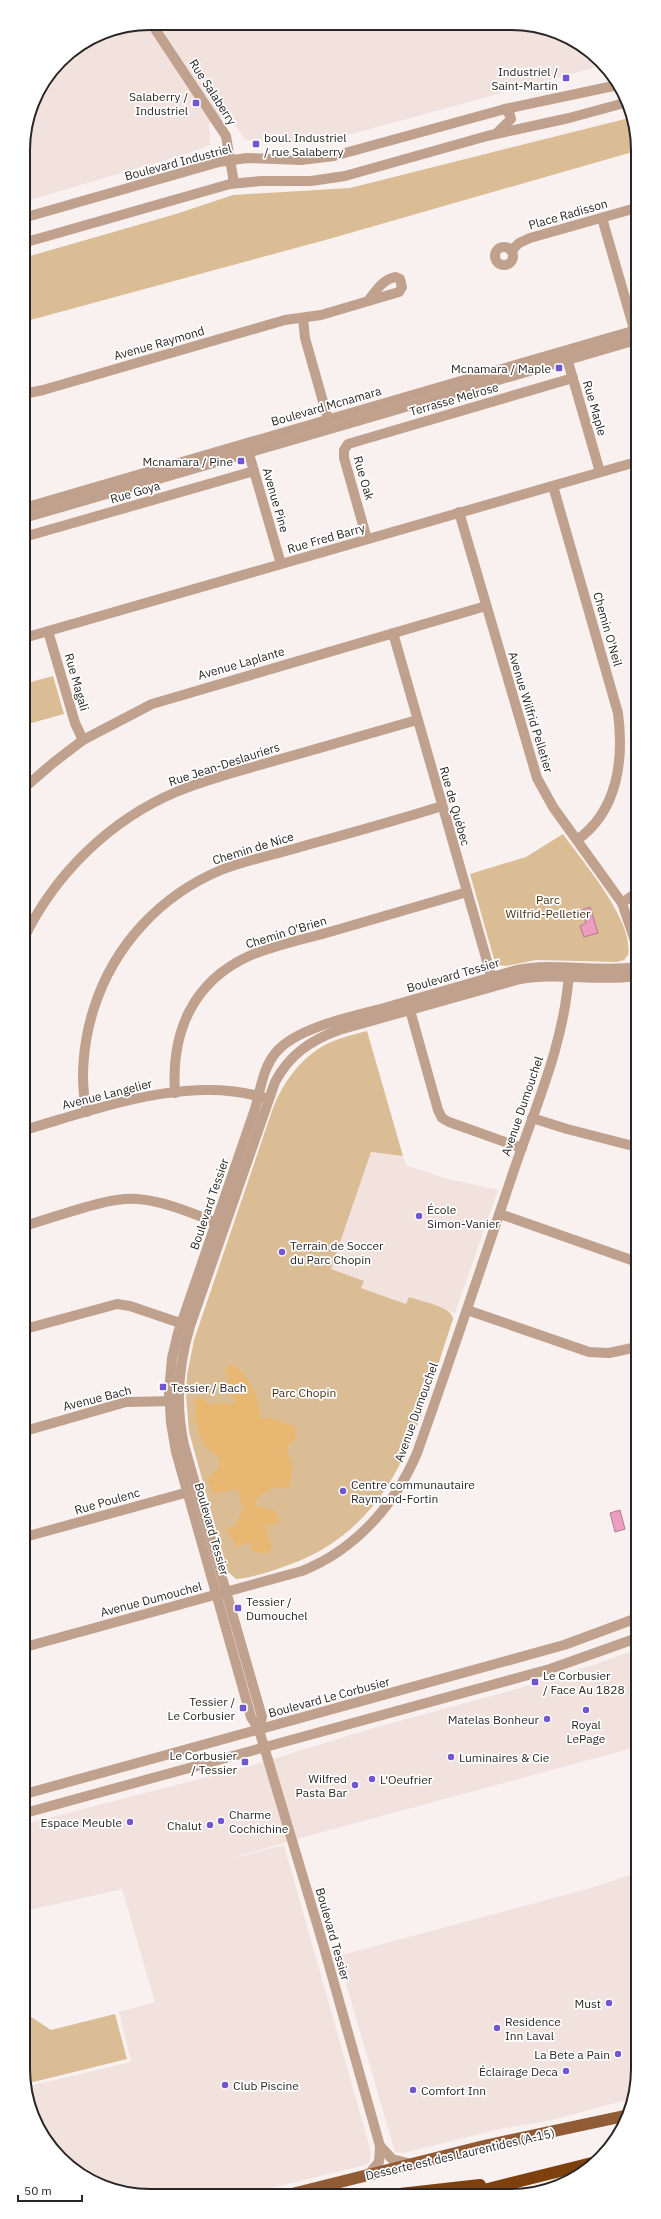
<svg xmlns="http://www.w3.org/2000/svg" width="661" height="2219" viewBox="0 0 661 2219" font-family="'IBM Plex Sans',sans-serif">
	<rect width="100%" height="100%" fill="#f9f1ef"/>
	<g fill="#f2e2de">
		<polygon points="150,23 536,25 574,40 604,65 315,144 246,140 227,115 209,124 210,145 189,153 23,202 23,142 33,101 60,60 102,33"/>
		<polygon points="371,1152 403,1156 406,1165 448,1179 498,1190 455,1313 409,1297 406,1304 361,1288 363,1281 331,1269"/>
		<polygon points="637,1649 637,1747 304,1837 219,1862 284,1845 371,2152 370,2162 366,2165 247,2194 126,2194 94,2183 60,2159 36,2125 25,2093 25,2087 131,2062 119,2012 155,2002 122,1889 25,1911 25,1824 250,1766 377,1727 506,1692 596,1664"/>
		<polygon points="638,1872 638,2077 633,2098 552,2120 500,2129 403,2153 395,2152 338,1956 594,1887"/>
	</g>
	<g fill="#dabd95">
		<polygon points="633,117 636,126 636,151 329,239 23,322 23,258 176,214 233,195 350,188"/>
		<polygon points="53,676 64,714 28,724 24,727 24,684"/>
		<path d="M563 834C582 861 635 922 628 955L624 960 617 962 536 960 505 966 498 965 494 959 470 874 526 857Z"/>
		<path d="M367 1031 403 1156 371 1152 331 1269 364 1281 361 1288 406 1304 409 1297C420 1301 453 1307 453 1319 420 1417 400 1524 291 1564 274 1570 254 1578 236 1579L228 1572 189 1432 186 1395 187 1375 194 1340 272 1111C282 1083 303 1054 331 1042 343 1037 355 1034 367 1031Z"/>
		<polygon points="25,2013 51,2030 115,2014 127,2059 25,2084"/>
	</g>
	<path fill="#e8b873" d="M231 1364C243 1368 255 1390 258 1402 260 1407 259 1412 260 1418L265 1419 268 1417 296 1427 295 1440 290 1443 287 1450 293 1466 289 1489 273 1487 257 1498 255 1505 275 1511 280 1519 277 1524 265 1526 272 1546 269 1552 263 1554 252 1550 250 1542 236 1547 234 1541 225 1529 235 1526 243 1509 237 1489 213 1494 207 1480C210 1475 217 1471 219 1466 223 1456 210 1453 206 1447 200 1439 198 1427 194 1418L196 1407 193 1403 197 1398H201L212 1405 224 1402 230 1405 235 1402 228 1389 230 1386 225 1370Z"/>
	<g fill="#ec9dc0" stroke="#b27992">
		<polygon points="590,907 598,933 584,937 580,926 586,923 582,910"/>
		<polygon points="620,1510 625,1529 615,1532 610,1513"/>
	</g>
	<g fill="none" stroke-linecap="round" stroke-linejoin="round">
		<g stroke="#c0a18d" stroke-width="10">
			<polyline points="151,23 226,136 234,183"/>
			<polyline points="496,134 511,119 510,115 505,109"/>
			<polyline points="23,218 219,162 247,158 301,160 334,156 505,109 618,85"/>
			<polyline points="602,218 636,336"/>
			<polyline points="23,243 230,184 261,181 311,181 345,176 487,136 569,118 628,102"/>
			<circle cx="504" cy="256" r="9"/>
			<polyline points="511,251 519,243 530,238 636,208"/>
			<polyline points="303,318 305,338 328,419"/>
			<polyline points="566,355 600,472"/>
			<path d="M24 394 43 390 285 320 321 315 399 292 402 287 400 279 395 277C382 280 376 291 368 301"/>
			<polyline points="247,447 281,564"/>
			<path d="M553 486 618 713C624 759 618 811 577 840"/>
			<polyline points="24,508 636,330"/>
			<polyline points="459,512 537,778 553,807 622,903 636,944"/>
			<polyline points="24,518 636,340"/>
			<polyline points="24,537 254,471"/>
			<polyline points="367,539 344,458 344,450 348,444 573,378"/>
			<polyline points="48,631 75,723 83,740"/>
			<polyline points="393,633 493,982"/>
			<polyline points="24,638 636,462"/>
			<polyline points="24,788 53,763 83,740 152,704 486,606"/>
			<polyline points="622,903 636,893"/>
			<path d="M24 938C55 874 110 820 176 792 209 778 244 770 277 760 324 747 371 733 417 720"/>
			<polyline points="410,1010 438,1110 442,1118 449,1122 522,1148"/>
			<path d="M175 1093C171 1033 192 982 249 956 275 945 305 939 333 931 378 918 422 905 467 892"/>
			<path d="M87 1112C79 1079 84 1039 94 1008 114 945 161 895 221 870 246 860 274 855 300 847 347 834 395 821 442 806"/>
			<polyline points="532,1118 567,1129 637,1147"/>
			<path d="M24 1130C98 1109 188 1074 265 1098"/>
			<polyline points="500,1214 637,1262"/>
			<path d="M24 1226C57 1217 105 1197 137 1199 166 1201 196 1215 223 1225"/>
			<polyline points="467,1310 589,1352 609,1353 637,1347"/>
			<polyline points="25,1329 117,1304 130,1306 186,1325"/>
			<polyline points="25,1431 126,1402 176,1401"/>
			<polyline points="25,1537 192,1491"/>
			<path d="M25 1647 302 1571C355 1550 395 1505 417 1453 451 1358 483 1262 515 1167 537 1103 565 1040 569 972"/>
			<path d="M259 1730 262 1717 184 1445C175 1404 178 1366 190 1326L275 1082C289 1055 311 1040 339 1030L520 979C559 972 597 982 637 976"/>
			<polyline points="25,1794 564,1645 637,1618"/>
			<polyline points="25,1813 550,1669 637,1638"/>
			<polyline points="380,2146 392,2159 412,2164"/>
			<path d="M368 2175 379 2162 380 2146 323 1944 259 1730 251 1717 176 1452 171 1423 169 1392 172 1358 178 1333 255 1109C261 1088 263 1066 278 1050 302 1025 358 1016 391 1006 433 994 475 982 517 970 556 962 597 973 637 967"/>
		</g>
		<polyline stroke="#915b36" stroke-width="12" points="292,2194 484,2146 629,2115"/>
		<g stroke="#7e410e" stroke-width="12">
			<polyline points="400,2194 480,2185"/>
			<polyline points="468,2194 596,2162"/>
		</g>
	</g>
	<g fill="#7056d0" stroke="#fff" stroke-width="1.5">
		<rect x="562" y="74" width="8" height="8" rx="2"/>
		<rect x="192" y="99" width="8" height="8" rx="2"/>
		<rect x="252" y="140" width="8" height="8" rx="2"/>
		<rect x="555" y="364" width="8" height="8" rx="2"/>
		<rect x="237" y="457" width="8" height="8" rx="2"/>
		<circle cx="419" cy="1216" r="4"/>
		<circle cx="282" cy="1252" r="4"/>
		<rect x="159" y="1383" width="8" height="8" rx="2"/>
		<circle cx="343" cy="1491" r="4"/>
		<rect x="234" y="1604" width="8" height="8" rx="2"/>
		<rect x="531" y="1678" width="8" height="8" rx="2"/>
		<rect x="239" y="1704" width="8" height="8" rx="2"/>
		<circle cx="586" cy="1710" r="4"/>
		<circle cx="547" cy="1719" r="4"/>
		<circle cx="451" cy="1757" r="4"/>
		<rect x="241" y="1758" width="8" height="8" rx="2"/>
		<circle cx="372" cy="1779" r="4"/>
		<circle cx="355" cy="1785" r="4"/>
		<circle cx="221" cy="1821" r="4"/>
		<circle cx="130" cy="1822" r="4"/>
		<circle cx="210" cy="1825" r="4"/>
		<circle cx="609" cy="2003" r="4"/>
		<circle cx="497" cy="2028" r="4"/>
		<circle cx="618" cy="2054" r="4"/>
		<circle cx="566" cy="2071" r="4"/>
		<circle cx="225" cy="2085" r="4"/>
		<circle cx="413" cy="2090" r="4"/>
	</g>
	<g text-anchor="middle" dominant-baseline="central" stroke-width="3.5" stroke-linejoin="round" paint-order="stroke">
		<g font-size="12" fill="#292625" stroke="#fff" text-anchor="end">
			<text x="558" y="71">Industriel /<tspan x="558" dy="14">Saint-Martin</tspan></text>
			<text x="188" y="96">Salaberry /<tspan x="188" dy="14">Industriel</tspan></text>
			<text x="264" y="137" text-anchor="start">boul. Industriel<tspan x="264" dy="14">/ rue Salaberry</tspan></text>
			<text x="551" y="368">Mcnamara / Maple</text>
			<text x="233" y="461">Mcnamara / Pine</text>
			<text x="427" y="1209" text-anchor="start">École<tspan x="427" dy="14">Simon-Vanier</tspan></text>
			<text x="290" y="1245" text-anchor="start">Terrain de Soccer<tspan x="290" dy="14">du Parc Chopin</tspan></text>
			<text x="171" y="1387" text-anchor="start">Tessier / Bach</text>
			<text x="351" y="1484" text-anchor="start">Centre communautaire<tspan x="351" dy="14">Raymond-Fortin</tspan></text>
			<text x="246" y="1601" text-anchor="start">Tessier /<tspan x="246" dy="14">Dumouchel</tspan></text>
			<text x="543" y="1675" text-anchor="start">Le Corbusier<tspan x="543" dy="14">/ Face Au 1828</tspan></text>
			<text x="235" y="1701">Tessier /<tspan x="235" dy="14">Le Corbusier</tspan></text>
			<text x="539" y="1719">Matelas Bonheur</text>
			<text x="586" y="1724" text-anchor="middle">Royal<tspan x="586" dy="14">LePage</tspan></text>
			<text x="237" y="1755">Le Corbusier<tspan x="237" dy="14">/ Tessier</tspan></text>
			<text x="459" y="1757" text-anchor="start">Luminaires &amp; Cie</text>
			<text x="347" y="1778">Wilfred<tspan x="347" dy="14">Pasta Bar</tspan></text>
			<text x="380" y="1779" text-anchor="start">L'Oeufrier</text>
			<text x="229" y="1814" text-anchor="start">Charme<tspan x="229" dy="14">Cochichine</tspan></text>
			<text x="122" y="1822">Espace Meuble</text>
			<text x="202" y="1825">Chalut</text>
			<text x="601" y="2003">Must</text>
			<text x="505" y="2021" text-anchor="start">Residence<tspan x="505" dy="14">Inn Laval</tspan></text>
			<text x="610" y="2054">La Bete a Pain</text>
			<text x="558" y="2071">Éclairage Deca</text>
			<text x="233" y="2085" text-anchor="start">Club Piscine</text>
			<text x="421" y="2090" text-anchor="start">Comfort Inn</text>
		</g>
		<g font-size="12" fill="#292625" stroke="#fff">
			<text transform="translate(213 92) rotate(57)">Rue Salaberry</text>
			<text transform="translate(178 162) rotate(-15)">Boulevard Industriel</text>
			<text transform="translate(568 214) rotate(-16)">Place Radisson</text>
			<text transform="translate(159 343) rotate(-16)">Avenue Raymond</text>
			<text transform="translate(454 399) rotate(-16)">Terrasse Melrose</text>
			<text transform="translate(326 406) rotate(-16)">Boulevard Mcnamara</text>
			<text transform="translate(595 408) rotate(74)">Rue Maple</text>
			<text transform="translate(364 478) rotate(74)">Rue Oak</text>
			<text transform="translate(135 492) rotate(-16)">Rue Goya</text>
			<text transform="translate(276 500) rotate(74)">Avenue Pine</text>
			<text transform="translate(326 538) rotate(-16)">Rue Fred Barry</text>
			<text transform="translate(608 629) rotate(74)">Chemin O'Neil</text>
			<text transform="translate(241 663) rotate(-16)">Avenue Laplante</text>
			<text transform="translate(77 682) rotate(74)">Rue Magali</text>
			<text transform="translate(531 712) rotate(73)">Avenue Wilfrid Pelletier</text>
			<text transform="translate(224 764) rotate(-18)">Rue Jean-Deslauriers</text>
			<text transform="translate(455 806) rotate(74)">Rue de Québec</text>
			<text transform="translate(253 848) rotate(-17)">Chemin de Nice</text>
			<text transform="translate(286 932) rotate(-17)">Chemin O'Brien</text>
			<text transform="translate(453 975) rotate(-16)">Boulevard Tessier</text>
			<text transform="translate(107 1094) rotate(-14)">Avenue Langelier</text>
			<text transform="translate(522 1106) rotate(-71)">Avenue Dumouchel</text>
			<text transform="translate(209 1204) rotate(-71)">Boulevard Tessier</text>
			<text transform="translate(97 1398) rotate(-14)">Avenue Bach</text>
			<text transform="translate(416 1412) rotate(-70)">Avenue Dumouchel</text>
			<text transform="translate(107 1501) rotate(-16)">Rue Poulenc</text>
			<text transform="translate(212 1529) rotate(74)">Boulevard Tessier</text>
			<text transform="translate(151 1599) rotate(-15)">Avenue Dumouchel</text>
			<text transform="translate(329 1697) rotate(-15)">Boulevard Le Corbusier</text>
			<text transform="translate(333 1934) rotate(74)">Boulevard Tessier</text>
			<text transform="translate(460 2154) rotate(-13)">Desserte est des Laurentides (A-15)</text>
		</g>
		<g font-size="12" fill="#443112" stroke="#fff">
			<text x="548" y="899">Parc<tspan x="548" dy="14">Wilfrid-Pelletier</tspan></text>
			<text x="304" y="1392">Parc Chopin</text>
		</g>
	</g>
	<path d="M0 0H661V2219H0ZM150 30H511A120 120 0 0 1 631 150V2069A120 120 0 0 1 511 2189H150A120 120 0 0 1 30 2069V150A120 120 0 0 1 150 30Z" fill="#fff" fill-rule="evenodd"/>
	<path fill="none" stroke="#292625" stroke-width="2" d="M150 30H511A120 120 0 0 1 631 150V2069A120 120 0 0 1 511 2189H150A120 120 0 0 1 30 2069V150A120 120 0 0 1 150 30Z"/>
	<path d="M18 2195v6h64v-6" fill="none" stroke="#292625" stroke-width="2"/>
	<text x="24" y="2195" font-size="12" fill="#292625" stroke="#ffffff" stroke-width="3" paint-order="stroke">50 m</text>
</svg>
